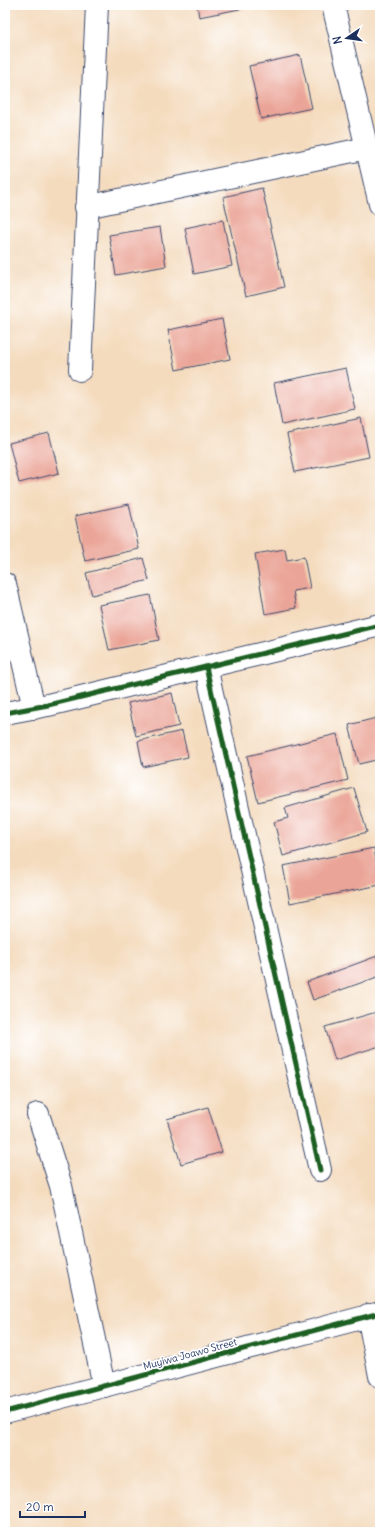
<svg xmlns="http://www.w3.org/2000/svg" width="385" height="1537" viewBox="0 0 385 1537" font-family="Delius,sans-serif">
	<rect width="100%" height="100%" fill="#fff"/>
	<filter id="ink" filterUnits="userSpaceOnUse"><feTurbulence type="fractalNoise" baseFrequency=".025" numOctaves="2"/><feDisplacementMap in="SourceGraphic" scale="8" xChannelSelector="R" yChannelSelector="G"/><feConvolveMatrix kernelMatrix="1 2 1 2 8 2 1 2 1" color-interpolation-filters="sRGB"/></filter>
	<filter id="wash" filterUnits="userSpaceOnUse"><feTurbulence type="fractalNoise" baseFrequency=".012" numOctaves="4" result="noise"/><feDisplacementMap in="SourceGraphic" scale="16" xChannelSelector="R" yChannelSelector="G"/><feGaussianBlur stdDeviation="0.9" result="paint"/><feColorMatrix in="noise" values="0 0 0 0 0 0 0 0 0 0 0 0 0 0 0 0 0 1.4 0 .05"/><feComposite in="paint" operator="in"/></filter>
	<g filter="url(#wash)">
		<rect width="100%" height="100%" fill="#f4dbbe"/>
		<g id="blocks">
			<g fill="#eba598">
				<polygon points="197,5 255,5 255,6 199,17"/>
				<polygon points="300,55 312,108 261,119 249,66"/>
				<polygon points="262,188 284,287 246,296 223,197"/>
				<polygon points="223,220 232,266 194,274 185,228"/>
				<polygon points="160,227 166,266 116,275 109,235"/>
				<polygon points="222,319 230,359 176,370 168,330"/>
				<polygon points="346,368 355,409 282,425 274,383"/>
				<polygon points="361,418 369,457 295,472 287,434"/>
				<polygon points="49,433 59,473 19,483 9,443"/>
				<polygon points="129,504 139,549 85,561 75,516"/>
				<polygon points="285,549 287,560 304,557 310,588 293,591 296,608 265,614 255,554"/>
				<polygon points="143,558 149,580 92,595 86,573"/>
				<polygon points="150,595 159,640 109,650 99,605"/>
				<polygon points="172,693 179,726 136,736 128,703"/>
				<polygon points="380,717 380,759 359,764 349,725"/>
				<polygon points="182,731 188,757 143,767 138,741"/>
				<polygon points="337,734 348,780 258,802 247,756"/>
				<polygon points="354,788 367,832 283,856 274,822 288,818 285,808"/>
				<polygon points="374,848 380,885 290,903 283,866"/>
				<polygon points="380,955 380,976 313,1000 307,982"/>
				<polygon points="380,1011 380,1046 335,1060 325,1027"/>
				<polygon points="208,1107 222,1152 181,1164 167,1119"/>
			</g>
		</g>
	</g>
	<g filter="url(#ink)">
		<use href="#blocks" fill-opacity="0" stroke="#3c496c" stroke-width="1"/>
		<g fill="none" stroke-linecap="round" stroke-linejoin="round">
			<g stroke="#3c496c" stroke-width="24">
				<g id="minor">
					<polyline points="333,5 380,204"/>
					<polyline points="86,207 367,148"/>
					<polyline points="80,370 97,5"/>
					<polyline points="5,584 34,708"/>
					<polyline points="206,667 320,1170"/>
					<polyline points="5,713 48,705 380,625"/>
					<polyline points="38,1114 61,1186 104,1386"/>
					<polyline points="368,1315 380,1376"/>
					<polyline points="5,1412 380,1313"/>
				</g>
			</g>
			<use href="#minor" stroke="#fff" stroke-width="22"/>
			<g stroke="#fff" stroke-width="8">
				<g id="cycleway">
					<polyline points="206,667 320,1170"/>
					<polyline points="5,713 48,705 380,625"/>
					<polyline points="5,1412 380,1313"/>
				</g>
			</g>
			<use href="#cycleway" stroke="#1b5e20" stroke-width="5"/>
		</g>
	</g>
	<g text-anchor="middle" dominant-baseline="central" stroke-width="3.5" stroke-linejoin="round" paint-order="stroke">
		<g font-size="10" fill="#1b2f5e" stroke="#fff">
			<text transform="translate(190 1354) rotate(-15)">Muyiwa Joawo Street</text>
		</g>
	</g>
	<rect width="385" height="1537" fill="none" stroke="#fff" stroke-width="20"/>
	<g transform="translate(347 38) rotate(257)" stroke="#ffffff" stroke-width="3" paint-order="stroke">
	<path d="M0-3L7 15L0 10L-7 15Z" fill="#1b2f5e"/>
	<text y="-6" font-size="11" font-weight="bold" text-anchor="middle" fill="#1b2f5e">N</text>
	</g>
	<path d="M20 1511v6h65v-6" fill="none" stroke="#1b2f5e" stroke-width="2"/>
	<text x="26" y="1511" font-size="12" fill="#1b2f5e" stroke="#ffffff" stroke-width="3" paint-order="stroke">20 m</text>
</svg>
